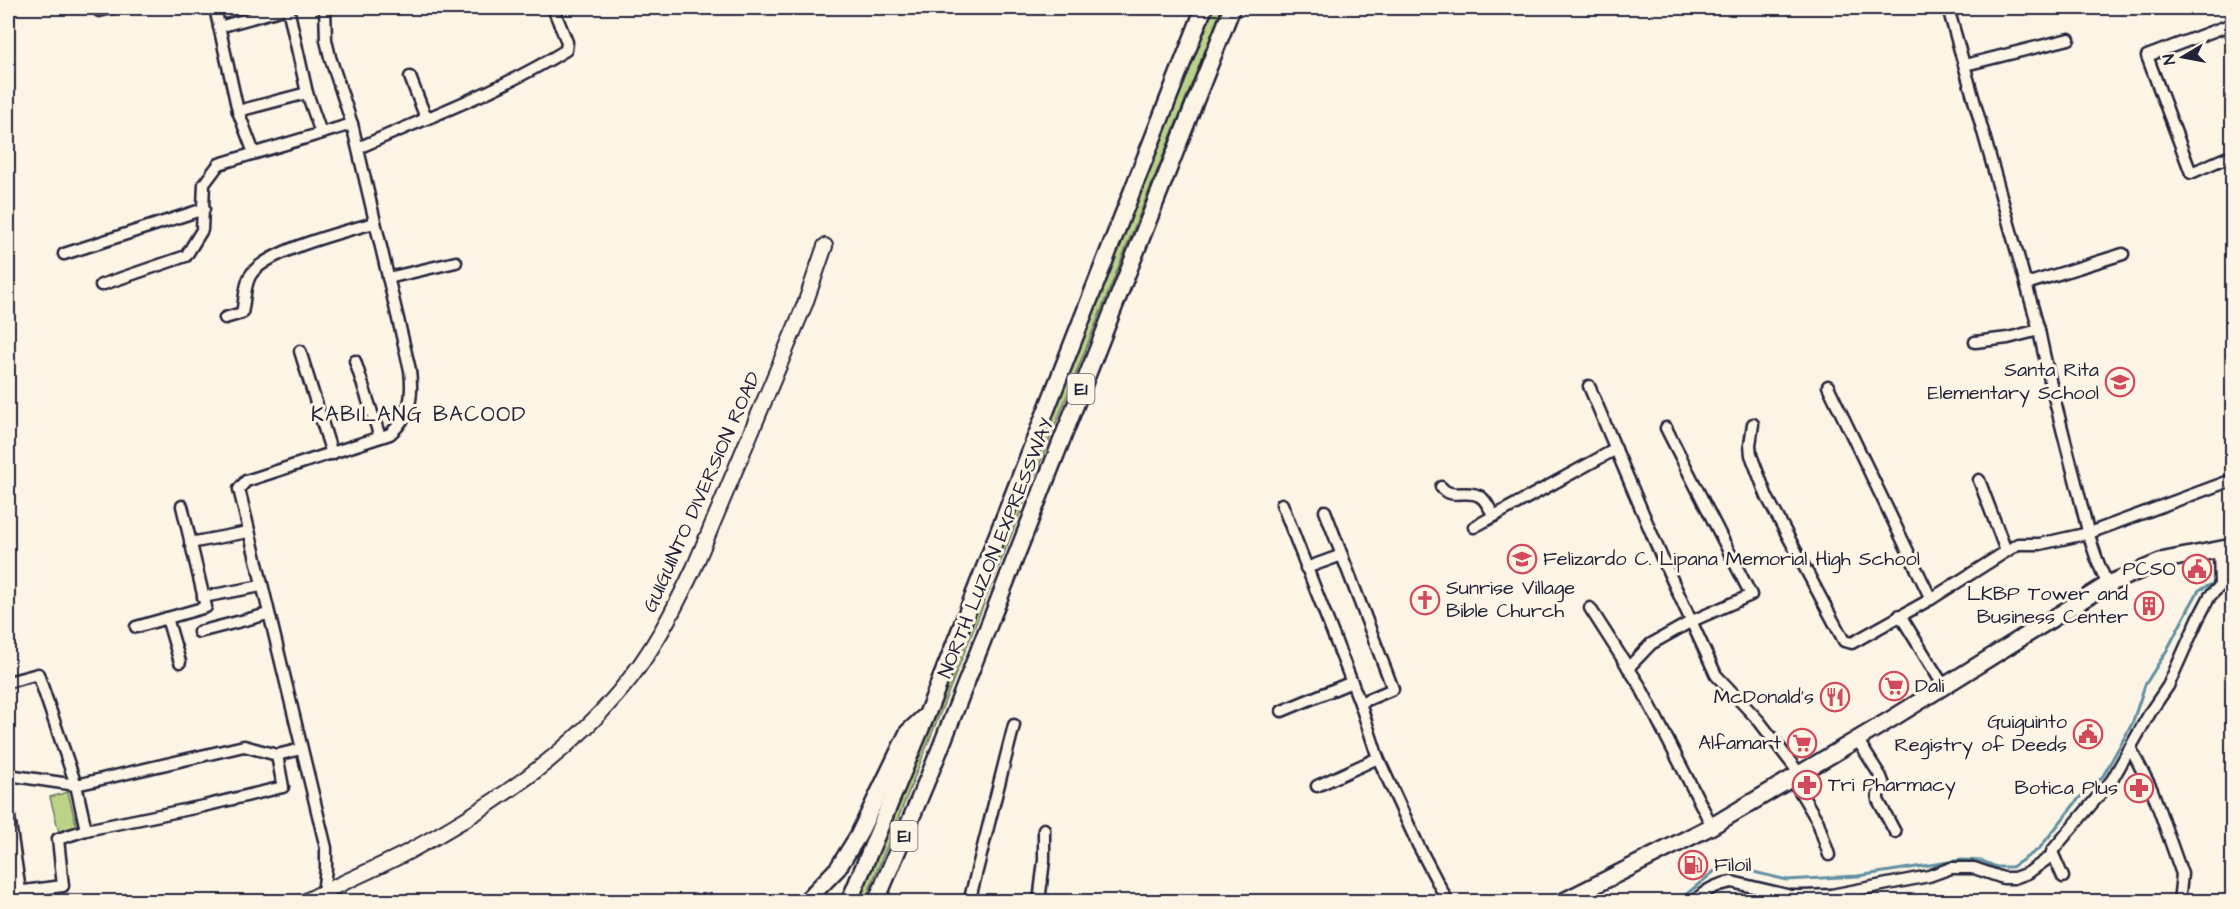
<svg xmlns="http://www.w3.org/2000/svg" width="2240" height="909" viewBox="0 0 2240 909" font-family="'Architects Daughter',sans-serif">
	<rect width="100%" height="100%" fill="#fcf5e5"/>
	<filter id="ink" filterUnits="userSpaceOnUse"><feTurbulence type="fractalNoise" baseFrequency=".0167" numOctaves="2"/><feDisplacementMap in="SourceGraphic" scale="12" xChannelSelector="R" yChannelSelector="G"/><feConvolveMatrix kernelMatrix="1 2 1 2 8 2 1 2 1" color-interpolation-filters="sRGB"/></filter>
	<g filter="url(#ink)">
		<g fill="#bbd289" stroke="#6e7a62" stroke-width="1.5">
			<polygon points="1208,8 1222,8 865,901 853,902"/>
			<polygon points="68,792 77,828 59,832 50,797"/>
		</g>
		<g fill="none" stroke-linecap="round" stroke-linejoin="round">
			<g stroke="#6090a2" stroke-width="3">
				<polyline points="2222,582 2232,589"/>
				<polyline points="1677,902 1717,869 1729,866 1787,880 1858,876 1962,860 1982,861 1996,867 2012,867 2039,849 2080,797 2103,776 2132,724 2145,685 2167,650 2190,606 2199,590 2216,582"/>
			</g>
			<g stroke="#22223b" stroke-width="15">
				<g id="minor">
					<polyline points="215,8 238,111 254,153"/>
					<polyline points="288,8 307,93 321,133"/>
					<path d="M1948 8 2039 330C2049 382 2063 432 2076 483 2085 517 2091 553 2108 584"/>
					<polyline points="99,11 112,8"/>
					<polyline points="2232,24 2147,56 2191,173 2232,155"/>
					<polyline points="219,27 287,8"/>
					<polyline points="1965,65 2069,39"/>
					<polyline points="410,77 426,118"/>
					<polyline points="238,111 307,93"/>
					<path d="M358 148C428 117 500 91 566 50L567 42 553 8"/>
					<polyline points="64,254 204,209"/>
					<polyline points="388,278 456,262"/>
					<polyline points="2026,284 2123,254"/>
					<polyline points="101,285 186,256 202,230 204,184 219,164 352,124"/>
					<path d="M225 318 242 313C245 301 244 287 250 276 264 251 346 231 374 223"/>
					<polyline points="1975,342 2008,338 2039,330"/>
					<polyline points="300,351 332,454"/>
					<polyline points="355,361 380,437"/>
					<polyline points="1589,386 1662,558 1716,675 1759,721 1799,773"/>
					<polyline points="1828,386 1931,599"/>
					<polyline points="1753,424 1750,445 1751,455 1767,497 1844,641 1852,643 1931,599 2018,544 2040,544 2089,533 2232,480"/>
					<polyline points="1979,480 2006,551"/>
					<path d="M1441 487C1451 500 1467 489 1479 496 1486 499 1490 510 1494 516"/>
					<polyline points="1282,504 1360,703 1378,758 1418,845 1448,902"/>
					<polyline points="1325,511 1393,689 1360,703"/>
					<polyline points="1474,527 1616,449"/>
					<polyline points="190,543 248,532"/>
					<polyline points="1306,568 1342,555"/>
					<polyline points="203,597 261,586"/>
					<polyline points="1590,608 1640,686 1712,826"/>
					<polyline points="1900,615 1943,685"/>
					<polyline points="167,618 180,662"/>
					<polyline points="136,627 206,607 182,506"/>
					<polyline points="199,632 268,614"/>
					<polyline points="1628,668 1651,644 1692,621 1751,595 1666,428"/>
					<polyline points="8,682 38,674 76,785 86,830"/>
					<polyline points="1282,711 1352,682"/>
					<polyline points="1857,739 1881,777 1884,785 1878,795 1878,800 1895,832"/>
					<polyline points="2131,749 2152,790 2182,874 2179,902"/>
					<polyline points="8,775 76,785 244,746 277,755 301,749"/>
					<polyline points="1792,778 1818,822 1829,855"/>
					<polyline points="1317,786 1378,758"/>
					<polyline points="8,810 20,891"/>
					<polyline points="2052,852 2063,877"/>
					<polyline points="8,893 63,886 58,839 86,830 204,806 283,787 277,755"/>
					<path d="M322 902 326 868V848L239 489 246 481 390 434C411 416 413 396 410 370L352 124 330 57 326 40 325 8"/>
					<polyline points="969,902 1014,725"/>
					<polyline points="1039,902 1044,860 1044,829"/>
					<path d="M1694 902C1704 891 1717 884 1732 882L1791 896H1803L1831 895 1929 876 1951 868H1974L2003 878H2014L2028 873 2050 857 2053 850 2112 780 2151 711 2168 686 2198 619 2210 596 2220 586 2219 548"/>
				</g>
			</g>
			<g stroke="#22223b" stroke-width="18">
				<path id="major" d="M304 902C338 884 373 870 406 853 483 812 563 759 619 692 651 655 673 612 694 568L805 304 825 246"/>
			</g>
			<g stroke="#22223b" stroke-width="20">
				<g id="highway">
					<polyline points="805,902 838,868 858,836 908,732 923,718"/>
					<polyline points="849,902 927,714 1204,8"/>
					<polyline points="876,902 938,754 1232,8"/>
					<polyline points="1562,902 1712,826 1893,718 2108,584 2165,560 2232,547"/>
				</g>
			</g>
			<use href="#minor" stroke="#fcf5e5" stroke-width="10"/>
			<use href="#major" stroke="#fcf5e5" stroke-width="14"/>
			<use href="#highway" stroke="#fcf5e5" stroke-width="15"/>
		</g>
	</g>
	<defs>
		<g id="school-ring" transform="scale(1.5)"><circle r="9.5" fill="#fcf5e5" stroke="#d1495b" stroke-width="1.5"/><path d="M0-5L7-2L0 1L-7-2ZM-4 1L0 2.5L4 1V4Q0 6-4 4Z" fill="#d1495b"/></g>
		<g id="civic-ring" transform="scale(1.5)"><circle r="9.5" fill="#fcf5e5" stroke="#d1495b" stroke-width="1.5"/><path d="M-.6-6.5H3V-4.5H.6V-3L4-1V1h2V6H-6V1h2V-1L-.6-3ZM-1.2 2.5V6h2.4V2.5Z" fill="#d1495b"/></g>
		<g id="church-ring" transform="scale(1.5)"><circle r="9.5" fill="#fcf5e5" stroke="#d1495b" stroke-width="1.5"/><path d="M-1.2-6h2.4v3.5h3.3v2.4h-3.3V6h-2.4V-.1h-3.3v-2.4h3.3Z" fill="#d1495b"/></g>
		<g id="building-ring" transform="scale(1.5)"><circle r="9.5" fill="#fcf5e5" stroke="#d1495b" stroke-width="1.5"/><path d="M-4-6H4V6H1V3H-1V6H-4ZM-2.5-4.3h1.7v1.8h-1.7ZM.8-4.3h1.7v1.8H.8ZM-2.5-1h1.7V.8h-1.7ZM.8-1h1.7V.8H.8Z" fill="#d1495b"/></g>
		<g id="supermarket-ring" transform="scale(1.5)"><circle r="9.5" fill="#fcf5e5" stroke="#d1495b" stroke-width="1.5"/><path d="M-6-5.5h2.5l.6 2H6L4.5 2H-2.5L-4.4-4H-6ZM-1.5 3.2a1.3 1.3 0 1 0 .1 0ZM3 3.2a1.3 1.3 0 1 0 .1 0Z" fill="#d1495b"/></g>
		<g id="restaurant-ring" transform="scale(1.5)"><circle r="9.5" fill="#fcf5e5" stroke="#d1495b" stroke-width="1.5"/><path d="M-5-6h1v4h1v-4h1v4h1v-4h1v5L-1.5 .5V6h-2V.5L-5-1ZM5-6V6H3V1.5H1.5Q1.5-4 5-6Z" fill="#d1495b"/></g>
		<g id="pharmacy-ring" transform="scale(1.5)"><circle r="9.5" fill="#fcf5e5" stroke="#d1495b" stroke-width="1.5"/><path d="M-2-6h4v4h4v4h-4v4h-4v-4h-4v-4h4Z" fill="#d1495b"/></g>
		<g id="fuel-ring" transform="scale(1.5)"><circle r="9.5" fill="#fcf5e5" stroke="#d1495b" stroke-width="1.5"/><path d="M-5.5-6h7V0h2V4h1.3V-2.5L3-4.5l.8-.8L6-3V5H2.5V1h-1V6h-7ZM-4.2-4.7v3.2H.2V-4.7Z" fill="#d1495b"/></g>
	</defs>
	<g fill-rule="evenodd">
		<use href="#school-ring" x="2120" y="382"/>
		<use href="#school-ring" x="1522" y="559"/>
		<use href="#civic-ring" x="2197" y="569"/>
		<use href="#church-ring" x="1425" y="600"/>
		<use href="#building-ring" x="2149" y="606"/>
		<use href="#supermarket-ring" x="1894" y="686"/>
		<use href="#restaurant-ring" x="1835" y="697"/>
		<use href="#civic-ring" x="2088" y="734"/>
		<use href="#supermarket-ring" x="1802" y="743"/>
		<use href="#pharmacy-ring" x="1807" y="785"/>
		<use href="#pharmacy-ring" x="2139" y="788"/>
		<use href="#fuel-ring" x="1693" y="865"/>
	</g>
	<g text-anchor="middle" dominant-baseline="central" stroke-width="6" stroke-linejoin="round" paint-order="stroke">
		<g fill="#fcf5e5" stroke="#63616e" stroke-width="1.5">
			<rect x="1067.5" y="374" width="27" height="30" rx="4.5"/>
			<rect x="890.5" y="821" width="27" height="30" rx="4.5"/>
		</g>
		<g font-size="18" font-weight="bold" fill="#22223b">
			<text x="1081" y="389">E1</text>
			<text x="904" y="836">E1</text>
		</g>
		<g font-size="20" fill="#22223b" stroke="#fcf5e5" text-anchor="end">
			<text x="2099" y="370">Santa Rita<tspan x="2099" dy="23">Elementary School</tspan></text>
			<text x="1543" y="559" text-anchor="start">Felizardo C. Lipana Memorial High School</text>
			<text x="2176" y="569">PCSO</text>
			<text x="1446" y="588" text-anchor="start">Sunrise Village<tspan x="1446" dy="23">Bible Church</tspan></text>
			<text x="2128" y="594">LKBP Tower and<tspan x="2128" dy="23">Business Center</tspan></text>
			<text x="1915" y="686" text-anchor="start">Dali</text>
			<text x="1814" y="697">McDonald's</text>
			<text x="2067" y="722">Guiguinto<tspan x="2067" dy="23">Registry of Deeds</tspan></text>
			<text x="1781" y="743">Alfamart</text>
			<text x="1828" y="785" text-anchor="start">Tri Pharmacy</text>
			<text x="2118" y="788">Botica Plus</text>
			<text x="1714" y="865" text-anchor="start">Filoil</text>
		</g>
		<g font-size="20" fill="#22223b" stroke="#fcf5e5">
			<text transform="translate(702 492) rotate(-66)">GUIGUINTO DIVERSION ROAD</text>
			<text transform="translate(996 548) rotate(-68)">NORTH LUZON EXPRESSWAY</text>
		</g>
		<g font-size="21" letter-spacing="1.5" fill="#22223b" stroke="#fcf5e5">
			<text x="419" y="414">KABILANG BACOOD</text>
		</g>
	</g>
	<rect width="2240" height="909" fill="none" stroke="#fcf5e5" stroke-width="30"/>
	<rect x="15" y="15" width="2210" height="879" fill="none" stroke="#22223b" stroke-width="2" filter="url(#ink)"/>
	<g transform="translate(2183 57) rotate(260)" stroke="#fcf5e5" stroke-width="4.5" paint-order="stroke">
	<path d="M0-4.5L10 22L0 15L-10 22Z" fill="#22223b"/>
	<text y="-9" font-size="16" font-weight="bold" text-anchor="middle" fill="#22223b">N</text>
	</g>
</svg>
